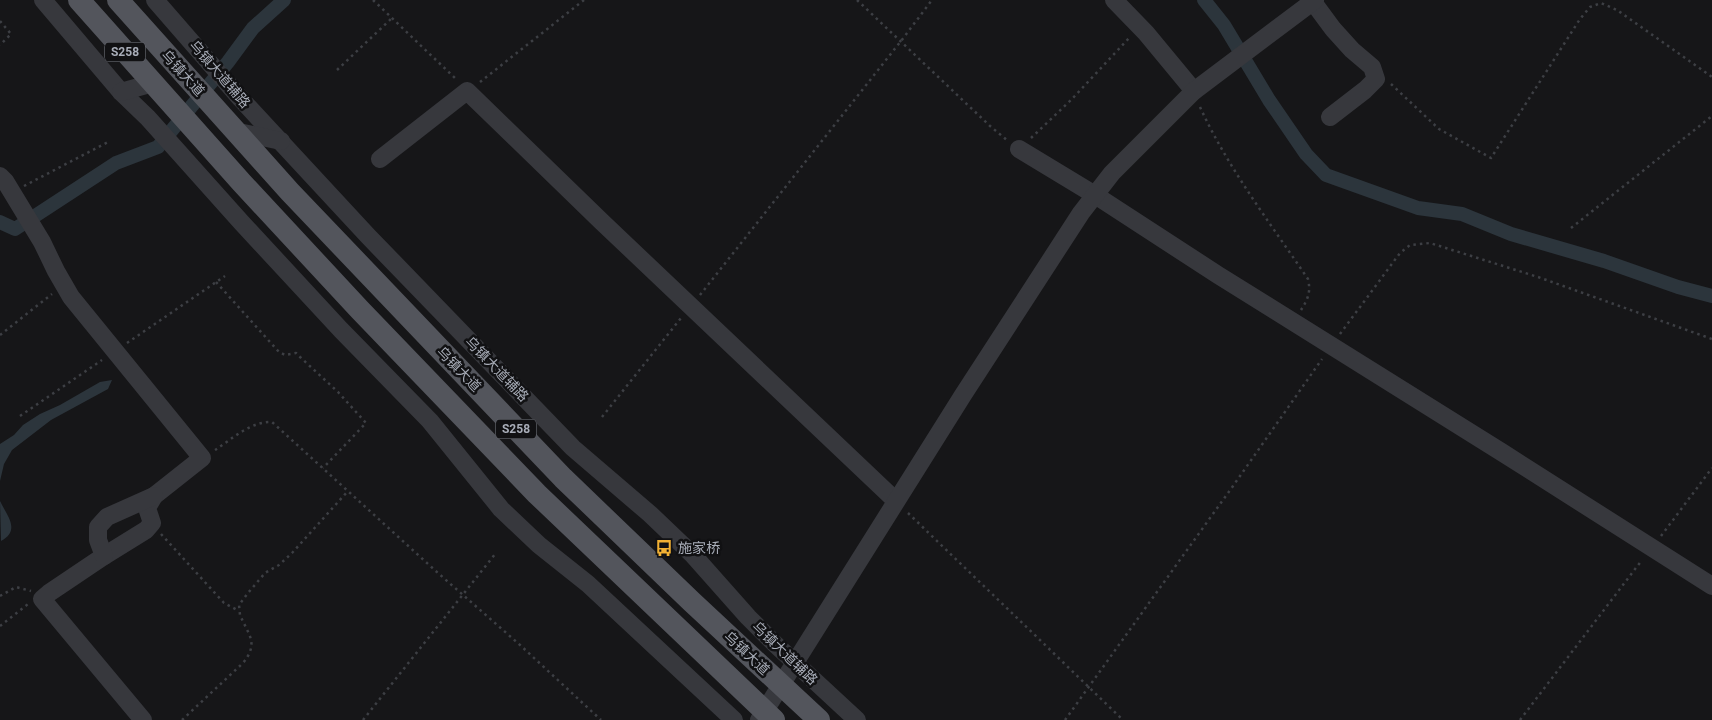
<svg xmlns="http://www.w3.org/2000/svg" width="1712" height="720" viewBox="0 0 1712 720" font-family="Roboto,'Noto Sans SC',sans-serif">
	<rect width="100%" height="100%" fill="#161618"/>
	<g fill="#2c353c">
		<polygon points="112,380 108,389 51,420 12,450 4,464 0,481 0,444 14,435 23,425 40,414 60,405 100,382"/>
		<path d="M0 501C7 516 21 530 1 541Z"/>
	</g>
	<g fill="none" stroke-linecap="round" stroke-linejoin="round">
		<g stroke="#2c353c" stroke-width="14">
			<polyline points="1204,0 1224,25 1269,100 1306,154 1326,175 1418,208 1462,214 1511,234 1604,261 1678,287 1712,296"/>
			<polyline points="0,222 15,229 116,163 158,147 228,62 253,28 284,0"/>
		</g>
		<g stroke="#3d3f44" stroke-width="2.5" stroke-dasharray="2.5 4" stroke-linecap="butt">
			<polyline points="373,0 457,80"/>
			<polyline points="857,0 990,126 1008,141"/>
			<polyline points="0,21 11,34 0,45"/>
			<polyline points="337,70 392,18"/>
			<polyline points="480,82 584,0"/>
			<polyline points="1391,84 1439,129 1491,158 1580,19 1590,7 1601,3 1617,10 1712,77"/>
			<path d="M1200 107C1228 168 1270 223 1308 279 1311 292 1308 299 1301 310"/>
			<polyline points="1031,138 1071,100 1130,37"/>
			<polyline points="24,186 108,142"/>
			<polyline points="1571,228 1712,116"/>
			<polyline points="216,282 279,352 285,355 296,353 300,357 338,392 366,423 323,468"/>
			<polyline points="700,295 901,41 932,0"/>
			<polyline points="1340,334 1400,253 1410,245 1430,243 1538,277 1712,339"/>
			<polyline points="0,335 52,294"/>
			<polyline points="127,343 225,276"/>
			<polyline points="20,416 102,360"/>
			<polyline points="602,417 681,318"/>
			<path d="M215 450C232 439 251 421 272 422L438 573 520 645 601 720"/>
			<polyline points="908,513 1123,720"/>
			<polyline points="161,534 224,603 239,611"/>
			<polyline points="1661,536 1712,468"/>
			<polyline points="0,596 16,587 31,591"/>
			<polyline points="0,626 28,604"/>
			<path d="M182 720 243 663C259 643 249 636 240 615L239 605 248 593 265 573 279 565 292 553 348 491"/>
			<polyline points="363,720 496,553"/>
			<polyline points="1065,720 1233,486 1322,359"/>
			<polyline points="1520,720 1642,560"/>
		</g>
		<g stroke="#37383d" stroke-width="18">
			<polyline points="43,0 121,92 148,118 241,222 341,330 430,421 501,509 539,545 588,584 734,720"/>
			<polyline points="155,0 241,99 368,236 573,448 650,514 693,555 748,617 776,645 857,720"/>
			<polyline points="1114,0 1146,33 1194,91"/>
			<polyline points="1313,2 1333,29 1352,50 1372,67 1376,79 1365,90 1330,117"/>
			<polyline points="121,92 153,83"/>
			<polyline points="234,131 281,141"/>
			<polyline points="1019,149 1095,195 1218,275 1503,453 1712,586"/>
			<polyline points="380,159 467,91 602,222 896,501"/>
			<polyline points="0,176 5,181 42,242 56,271 71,297 202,458 154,496 147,508 152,523 146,530 104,556 49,593 42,599 143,720"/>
			<polyline points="104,556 98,540 98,527 107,517 154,496"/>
			<polyline points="759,720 963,395 1081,213 1112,173 1194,91 1315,0"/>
		</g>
		<g stroke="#53555c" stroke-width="22">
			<polyline points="79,0 242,183 360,310 537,494 774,720"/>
			<polyline points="118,0 290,192 563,478 692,602 819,720"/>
		</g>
	</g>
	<defs>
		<g id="bus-bare" transform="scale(1.35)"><path d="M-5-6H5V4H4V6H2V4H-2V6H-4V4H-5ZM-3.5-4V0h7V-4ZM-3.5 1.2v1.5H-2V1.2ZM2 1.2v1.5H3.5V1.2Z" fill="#f2b134" stroke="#111113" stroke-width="2.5" paint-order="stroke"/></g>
	</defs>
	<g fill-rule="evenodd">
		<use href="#bus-bare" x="664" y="548"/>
	</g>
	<g text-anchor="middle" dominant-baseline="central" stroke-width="5" stroke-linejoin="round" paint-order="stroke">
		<g fill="#111113" stroke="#7b7e86" stroke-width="1">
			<rect x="105" y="42.5" width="40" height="19" rx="4"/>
			<rect x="496" y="419.5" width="40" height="19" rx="4"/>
		</g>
		<g font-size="12" font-weight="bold" fill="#a8adb8">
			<text x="125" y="52">S258</text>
			<text x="516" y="429">S258</text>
		</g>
		<g font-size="14" fill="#a8adb8" stroke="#111113">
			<text transform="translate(183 73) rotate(48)">乌镇大道</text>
			<text transform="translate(220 74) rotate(49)">乌镇大道辅路</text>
			<text transform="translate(459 369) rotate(46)">乌镇大道</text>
			<text transform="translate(497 369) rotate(46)">乌镇大道辅路</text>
			<text transform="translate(747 653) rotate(43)">乌镇大道</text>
			<text transform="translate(785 653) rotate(44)">乌镇大道辅路</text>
		</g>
		<g font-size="14" fill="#a8adb8" stroke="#111113" text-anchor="start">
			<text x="678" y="548">施家桥</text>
		</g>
	</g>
</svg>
